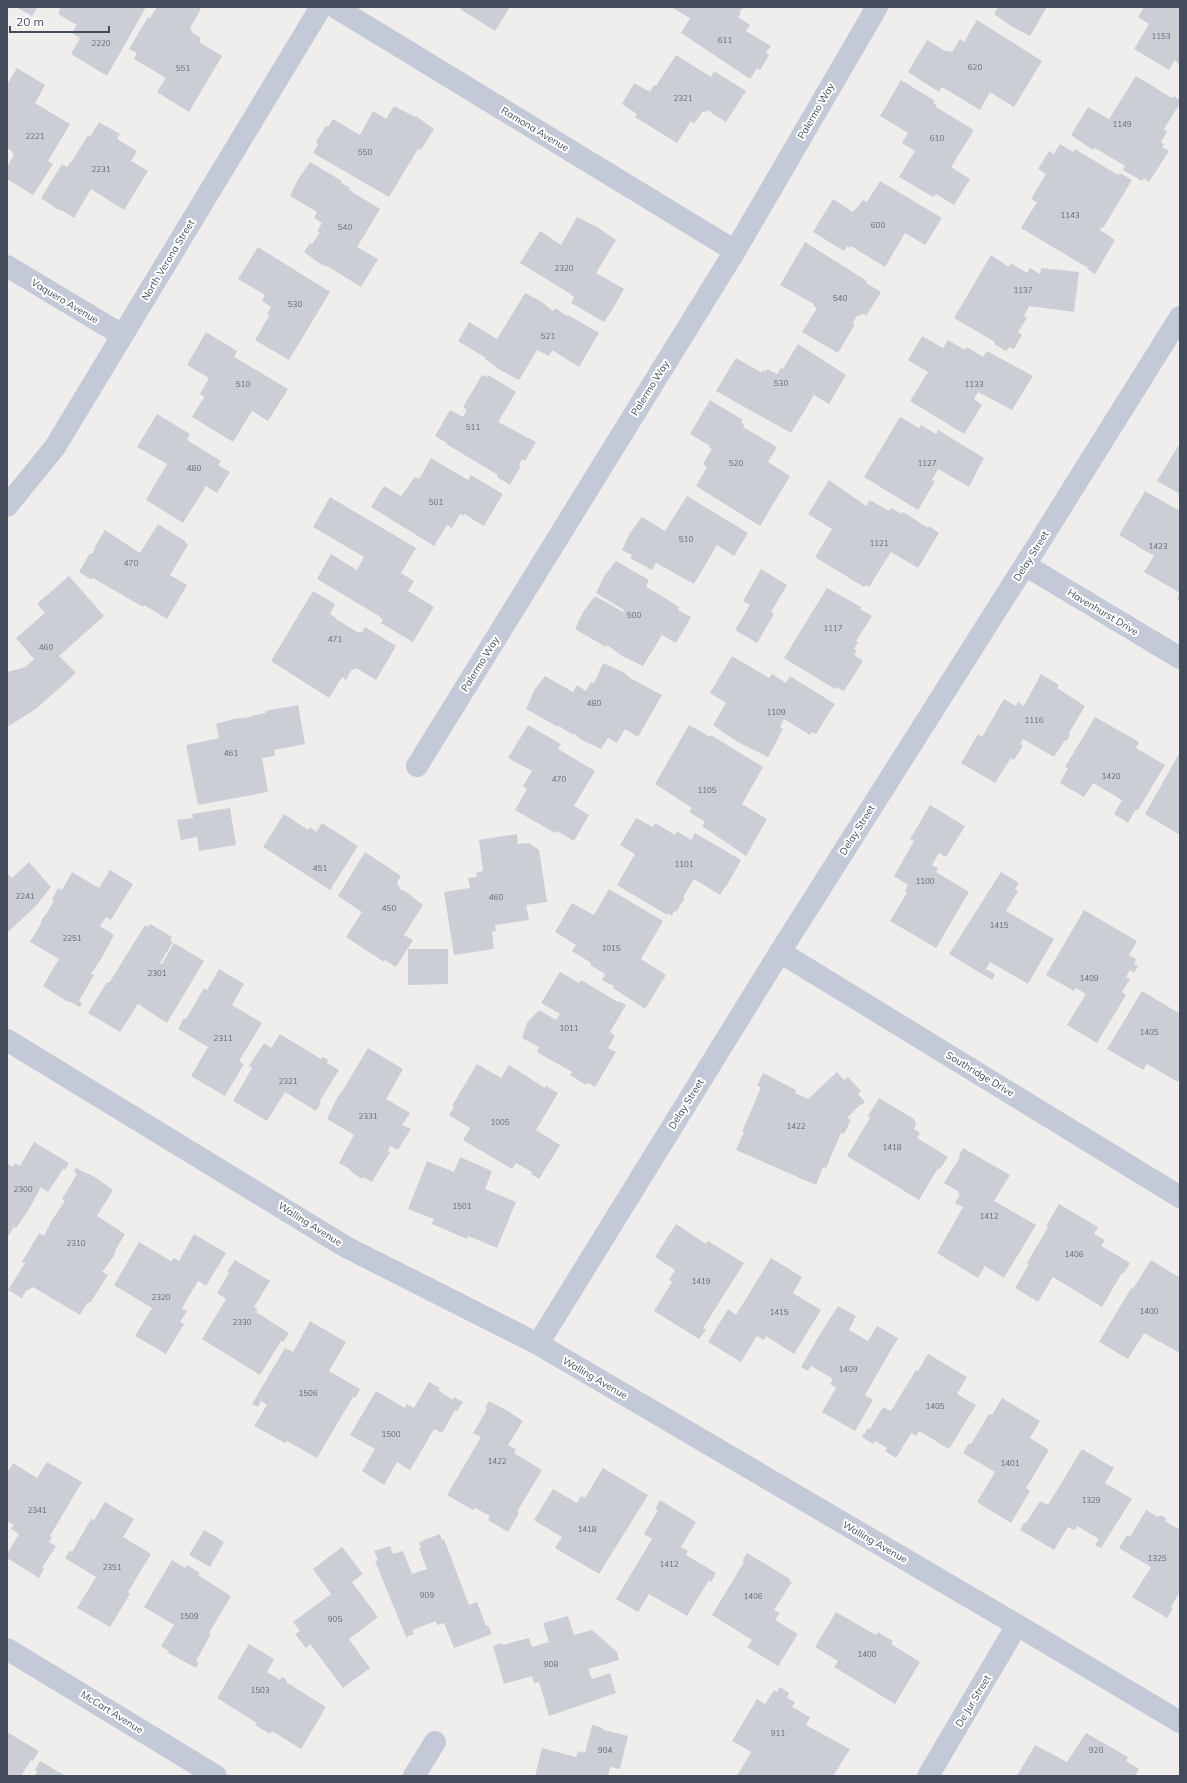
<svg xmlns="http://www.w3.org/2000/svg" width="1187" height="1783" viewBox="0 0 1187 1783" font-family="Mulish,sans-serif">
	<rect width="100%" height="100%" fill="#f0eeed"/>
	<g fill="#ccced6">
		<polygon points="16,7 38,7 32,16"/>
		<polygon points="61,7 146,7 107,76 71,54 80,38 72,33 77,25 58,14"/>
		<polygon points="157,7 198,7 201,9 190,28 192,30 191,32 201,38 199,42 222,56 189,112 157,92 166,78 134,59 137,53 129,49 148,17 150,18"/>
		<polygon points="461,7 510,7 495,31 460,9"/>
		<polygon points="671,7 744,7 739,13 741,13 738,17 750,25 746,31 771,46 766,53 769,55 760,70 757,68 750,79 681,33 690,18"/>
		<polygon points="998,7 1047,7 1030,36 1011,26 994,14"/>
		<polygon points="1144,7 1180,7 1180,66 1175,60 1169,70 1134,49 1149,24 1138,17"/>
		<polygon points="977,20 1042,61 1014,107 990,92 980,110 942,87 939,92 908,72 927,40 947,52 948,51 952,52 960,39 964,42"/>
		<polygon points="676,55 711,77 714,71 746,91 726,122 707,110 706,112 703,111 694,124 691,121 677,143 635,117 637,114 622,104 634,83 650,92 654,85 656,86"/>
		<polygon points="17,68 45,85 35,103 70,124 48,161 53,164 33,195 7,179 7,167 14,155 12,154 13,152 7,148 7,85"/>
		<polygon points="1136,76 1172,98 1174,96 1180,100 1180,103 1164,129 1167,132 1161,142 1164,144 1162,147 1169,151 1149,182 1144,178 1142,181 1123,170 1125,166 1095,148 1093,150 1071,135 1088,107 1109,119"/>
		<polygon points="901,80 935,101 933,103 937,106 936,107 974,130 951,167 970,179 954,205 936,194 933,197 899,177 915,151 902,143 908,133 880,116"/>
		<polygon points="394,106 415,117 416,116 434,129 421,150 418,149 389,197 313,153 318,144 316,142 326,126 328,127 333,119 360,135 373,111 386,119"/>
		<polygon points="99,122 120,134 117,139 137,151 131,161 148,171 124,210 91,189 74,218 63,211 57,209 41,198 62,164 67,167 70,162 71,163 88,135 90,137"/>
		<polygon points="1060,144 1073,152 1075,149 1118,175 1120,173 1132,180 1103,228 1101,227 1100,230 1115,240 1095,274 1087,269 1088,268 1021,228 1037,202 1031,199 1046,174 1038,169 1049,151 1054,154"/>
		<polygon points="310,162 342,181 341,183 350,188 349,190 380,209 357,247 378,259 361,287 329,267 322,265 304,252 310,243 312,244 320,232 317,231 322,223 314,218 317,212 290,196 297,181"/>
		<polygon points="880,181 942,218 925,245 905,233 885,267 851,246 850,248 847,246 844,251 813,232 833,199 853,212 863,200 867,202"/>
		<polygon points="577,217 597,227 616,240 596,273 624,289 614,307 604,322 571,303 574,297 569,293 520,263 540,231 561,245"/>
		<polygon points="805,242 867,281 866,283 881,292 866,316 863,314 856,317 853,323 855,324 838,353 802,332 817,308 813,306 814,304 780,285"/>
		<polygon points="258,247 330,292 289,360 255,340 269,316 267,314 271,307 262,301 265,295 238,279"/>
		<polygon points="991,255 1009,267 1011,263 1027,273 1030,268 1040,274 1041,268 1079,272 1074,312 1029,306 1024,316 1027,318 1018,332 1022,335 1014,349 1009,347 1006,351 994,344 995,342 954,318"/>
		<polygon points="525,293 542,302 553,311 555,308 567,316 568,315 599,333 579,367 552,350 549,356 537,350 519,380 500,370 485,359 486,358 458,341 469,322 497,339"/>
		<polygon points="206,332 237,351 234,357 288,389 268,421 252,411 233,442 192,417 204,397 200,394 209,378 187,365"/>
		<polygon points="922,336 943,348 948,340 965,350 967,347 983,357 987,351 1033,376 1012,410 978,392 974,399 982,405 964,434 910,401 928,372 908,360"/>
		<polygon points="798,344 846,375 829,404 814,395 791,433 716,391 736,358 762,373 763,370 766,372 767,369 777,374 781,368 783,369"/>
		<polygon points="482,375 487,377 488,375 516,392 498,422 536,442 525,461 522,459 519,465 521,466 510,485 497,477 498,475 446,444 447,443 435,436 450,410 463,417 467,410 463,407"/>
		<polygon points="710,400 743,420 741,422 744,424 743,427 777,447 768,462 790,476 760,526 696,486 707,467 703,464 712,449 709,448 710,446 690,434"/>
		<polygon points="157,414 190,434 187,440 221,461 218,465 230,472 217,493 206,486 183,523 146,500 167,464 137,447"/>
		<polygon points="900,417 919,428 921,425 936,434 938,430 984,458 969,487 938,469 932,480 935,481 918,510 864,477"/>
		<polygon points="1178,446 1180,447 1180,494 1157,481"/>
		<polygon points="431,458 468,480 471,475 503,494 484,526 464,514 463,516 460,514 452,528 447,525 434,546 371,507 384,486 401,496 415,477 419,479"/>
		<polygon points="829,480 866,506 870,500 889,511 891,508 902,514 903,512 928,528 929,526 939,533 918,568 891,552 869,587 866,585 864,587 815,557 832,529 808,514"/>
		<polygon points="1145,491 1180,511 1180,601 1177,599 1180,593 1144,572 1154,556 1119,535"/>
		<polygon points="687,496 748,533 734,556 717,545 694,584 656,563 652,570 630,558 632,555 622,550 630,533 642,517 665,531"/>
		<polygon points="330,497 416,548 401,573 414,581 408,591 434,607 413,642 381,623 383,620 379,616 317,579 331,554 357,570 364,557 313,527"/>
		<polygon points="158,524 185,541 185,542 188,545 170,575 187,585 167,619 144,605 143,607 93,578 92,580 79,572 90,553 92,554 95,549 94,548 105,530 140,553"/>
		<polygon points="616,561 649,580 646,586 648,588 660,595 679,607 678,610 691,617 676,643 662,635 643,666 622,656 607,645 606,647 575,629 583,612 595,596 623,612 624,610 596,593 604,576"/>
		<polygon points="761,569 787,585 771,612 774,614 757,643 735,630 750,605 743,601"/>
		<polygon points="69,576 104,616 59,656 76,673 37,708 9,726 7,719 7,672 26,667 34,659 16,638 45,613 37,604"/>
		<polygon points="827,588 861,607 860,609 872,616 856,641 858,642 854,649 857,650 854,655 863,661 844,691 836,687 835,689 784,658"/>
		<polygon points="313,591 335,604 330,614 336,618 336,619 359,633 360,632 362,633 365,627 396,646 376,680 356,668 354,670 352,669 346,680 342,677 329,698 271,661"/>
		<polygon points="732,656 769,678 772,674 786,683 790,676 835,704 816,734 812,732 810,735 784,719 780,727 783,729 768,757 736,741 713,725 726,703 710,693"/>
		<polygon points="603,663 623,672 630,678 662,695 638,737 625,729 617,743 608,738 601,749 582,740 573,733 573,735 559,726 558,727 526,709 535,689 545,676 573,692 577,685 586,691 591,682 594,683"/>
		<polygon points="1041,674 1059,685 1057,688 1085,706 1069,733 1070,734 1067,741 1065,740 1054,757 1023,739 1020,744 1023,746 1014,760 1011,758 995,783 961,763 978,734 982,737 1004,699 1016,706 1018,702 1024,706"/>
		<polygon points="298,705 305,744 274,750 275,756 262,758 268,792 198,805 186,745 219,738 216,724 233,719 251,717 251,716 266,713 265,711"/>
		<polygon points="1095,717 1139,742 1136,748 1165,765 1138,810 1136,809 1128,823 1114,814 1122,800 1093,783 1084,797 1060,783 1068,768 1065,767"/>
		<polygon points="528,725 561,744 558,749 595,771 574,806 589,815 574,841 557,831 555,833 515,810 527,789 523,786 532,771 508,758"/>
		<polygon points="689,725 710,737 711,735 763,767 742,804 767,819 746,856 702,826 705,822 689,812 692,808 655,784"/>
		<polygon points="1179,754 1180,754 1180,835 1145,814"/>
		<polygon points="930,805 965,826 946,857 939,853 932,865 938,868 936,872 969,892 936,948 890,921 907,893 905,891 908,885 894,876 914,841 910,839"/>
		<polygon points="230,808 236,845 199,851 197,837 181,840 177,820 193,818 192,814"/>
		<polygon points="284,814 308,830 310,827 316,832 322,823 358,846 330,890 263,847"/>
		<polygon points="636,818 653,827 655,823 675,835 677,831 691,840 695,833 741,860 726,887 725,887 720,895 694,879 683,897 685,898 676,912 674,911 672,916 668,913 667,915 617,885 635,854 620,845"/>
		<polygon points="517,834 518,844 529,843 539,850 547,902 526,905 529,920 495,925 496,931 492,932 494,949 454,955 444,892 470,888 468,878 477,877 476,873 483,871 479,840"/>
		<polygon points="365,852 401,876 397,882 398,884 397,885 400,887 399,889 405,891 423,905 404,935 413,940 396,967 385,960 384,962 346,937 362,912 338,896"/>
		<polygon points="29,862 51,887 36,906 7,933 7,873 12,878"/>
		<polygon points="110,870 133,884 111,920 106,917 100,926 114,935 103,956 91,974 94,975 79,1001 82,1003 80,1007 69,1001 68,1002 43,986 59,959 30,942 40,925 42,919 47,913 54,900 52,899 58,888 62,890 72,872 99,888"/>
		<polygon points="1001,872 1019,883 1015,889 1018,891 1006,911 1054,939 1028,984 990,962 986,969 995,974 992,980 949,954"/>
		<polygon points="609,889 663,921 641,959 666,975 645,1009 613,988 614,986 602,980 605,974 590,965 591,963 572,951 576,945 555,932 572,903 594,915"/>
		<polygon points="1084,910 1137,941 1129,955 1136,959 1134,964 1138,966 1134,973 1130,970 1126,977 1130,979 1122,992 1126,995 1097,1043 1067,1025 1086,994 1076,988 1074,991 1046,975"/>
		<polygon points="150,924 172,937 170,940 173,942 160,963 162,964 174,943 204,961 167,1023 138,1004 120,1032 88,1013 107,982 109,983 145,925 148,927"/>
		<polygon points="408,949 448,949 448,984 408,985"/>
		<polygon points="219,969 244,984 232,1005 262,1023 239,1061 244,1064 225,1096 191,1076 208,1047 178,1029 184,1018 186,1019 204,988 207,990"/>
		<polygon points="560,972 579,983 581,980 618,1002 619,1001 626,1005 610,1032 615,1036 608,1048 616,1052 595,1087 588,1083 586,1085 570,1075 572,1072 537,1052 539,1047 522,1038 527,1023 539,1010 556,1020 560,1014 541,1003"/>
		<polygon points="1142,991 1180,1014 1180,1078 1178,1082 1147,1064 1143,1070 1107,1049"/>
		<polygon points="280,1034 321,1059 323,1057 328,1060 327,1063 339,1070 319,1102 321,1103 316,1111 285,1092 267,1121 233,1101 252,1068 249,1066 264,1043 271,1048"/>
		<polygon points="368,1048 403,1069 386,1099 410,1113 402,1125 411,1129 398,1150 390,1146 388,1151 390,1152 372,1182 363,1177 362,1179 350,1171 351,1170 339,1163 354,1135 327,1119 338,1096 343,1090"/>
		<polygon points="477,1064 501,1078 509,1065 545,1088 546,1086 558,1093 536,1130 560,1145 539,1179 531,1174 532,1172 516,1163 512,1169 463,1140 470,1128 449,1115 454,1107 452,1106"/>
		<polygon points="837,1072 844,1080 848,1077 861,1091 858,1094 865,1102 862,1105 861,1104 847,1118 851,1120 844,1134 841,1133 826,1168 823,1167 816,1185 736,1150 744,1132 742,1132 761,1087 757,1086 763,1073 796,1090 795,1093 808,1099"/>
		<polygon points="879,1098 914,1119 916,1125 914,1129 920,1133 917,1138 948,1157 940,1169 938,1168 919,1200 847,1156 870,1118 868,1116"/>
		<polygon points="34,1142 69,1163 65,1170 63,1169 48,1192 41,1187 29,1209 16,1228 14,1227 7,1238 7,1163 13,1167 15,1163 20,1166"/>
		<polygon points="963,1148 1010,1175 994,1201 1036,1225 1004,1278 985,1266 978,1278 937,1253 963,1207 955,1203 960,1194 958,1193 958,1191 944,1183 960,1157 959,1156"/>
		<polygon points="460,1157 492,1171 485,1189 516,1202 497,1248 468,1236 467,1239 432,1224 434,1219 408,1209 427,1161 454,1172"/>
		<polygon points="76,1168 95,1177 113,1190 97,1216 125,1234 116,1249 114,1256 102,1272 108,1275 90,1303 88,1302 80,1315 33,1287 26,1291 22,1298 8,1290 25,1263 22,1262 39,1233 44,1236 52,1220 65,1201 62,1199 77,1174 74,1172"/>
		<polygon points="1059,1204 1098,1227 1094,1234 1105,1240 1101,1246 1130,1263 1124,1273 1122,1273 1102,1307 1053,1277 1038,1302 1015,1288 1029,1264 1027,1263 1048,1227 1046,1226"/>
		<polygon points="676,1224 706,1244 708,1241 744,1263 703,1328 706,1330 699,1339 654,1311 672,1282 669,1280 675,1270 655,1257"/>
		<polygon points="194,1234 226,1253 206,1286 198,1281 182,1308 187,1311 180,1322 184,1324 166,1354 135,1336 152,1308 114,1285 139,1242 171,1261 174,1258 179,1261"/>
		<polygon points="771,1258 802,1277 793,1293 821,1310 794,1354 766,1336 764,1340 757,1336 741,1362 708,1342 728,1309 736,1315"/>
		<polygon points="235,1260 270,1281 254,1307 258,1310 256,1312 289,1333 283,1342 281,1341 260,1375 202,1339 226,1299 217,1293 229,1273 227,1272"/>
		<polygon points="1151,1260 1180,1278 1180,1353 1144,1333 1128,1359 1099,1342 1131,1288 1133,1289"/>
		<polygon points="838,1306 856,1316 849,1330 868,1341 877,1326 898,1338 865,1395 873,1400 855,1431 822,1412 836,1388 830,1384 833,1379 811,1366 808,1371 801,1367 817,1339"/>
		<polygon points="310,1321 346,1342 329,1371 360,1389 355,1398 353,1397 317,1458 287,1441 285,1443 254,1426 267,1405 261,1401 258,1407 252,1404 285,1348 293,1352"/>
		<polygon points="928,1354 967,1377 957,1394 976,1405 949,1449 919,1431 916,1436 911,1433 896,1458 885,1451 887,1448 875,1441 873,1444 862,1437 868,1428 870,1429 883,1407 891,1411 916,1370 918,1371"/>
		<polygon points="429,1382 440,1388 439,1391 453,1400 454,1397 463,1402 457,1411 455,1410 442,1433 434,1429 410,1470 397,1462 384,1485 362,1471 375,1449 350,1435 376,1391 405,1408 407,1404 414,1408"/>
		<polygon points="1002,1398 1040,1421 1030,1438 1049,1450 1026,1488 1030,1491 1011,1523 977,1502 995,1472 963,1453 969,1443 971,1444 989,1414 992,1415"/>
		<polygon points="489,1401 506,1410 523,1421 508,1445 516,1449 514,1453 542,1470 517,1512 519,1513 508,1532 488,1520 490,1516 475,1508 473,1510 447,1495 481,1437 473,1433 487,1409 485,1408"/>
		<polygon points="1082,1449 1114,1468 1105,1483 1132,1499 1101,1548 1095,1545 1099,1539 1077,1526 1075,1530 1068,1527 1054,1550 1020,1530 1024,1522 1026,1523 1040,1501 1048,1505"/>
		<polygon points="47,1462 82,1482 50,1536 52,1537 49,1542 56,1546 42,1568 44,1569 39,1578 7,1558 7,1554 19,1534 11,1529 14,1525 7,1521 7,1473 13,1463 37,1478"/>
		<polygon points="603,1468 648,1495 599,1574 555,1548 562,1537 534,1520 553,1489 577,1503 581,1496 585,1498"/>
		<polygon points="660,1500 696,1522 681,1547 688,1551 686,1555 716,1573 711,1582 709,1580 687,1616 649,1594 638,1612 616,1599 652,1539 644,1534 658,1510 655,1509"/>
		<polygon points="105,1502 134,1519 123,1537 151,1554 128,1592 130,1594 110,1627 77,1608 96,1577 65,1558 70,1550 72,1552 91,1519 94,1520"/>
		<polygon points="1146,1510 1158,1517 1160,1515 1166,1518 1165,1521 1180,1530 1180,1591 1171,1607 1173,1608 1167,1618 1132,1597 1151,1567 1119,1548 1127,1535 1130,1537"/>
		<polygon points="204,1530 224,1542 210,1567 189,1555"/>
		<polygon points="440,1534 442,1540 444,1539 469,1605 477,1602 486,1626 488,1625 492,1634 454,1648 444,1623 437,1625 436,1621 412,1630 414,1634 406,1637 375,1561 378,1560 374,1551 390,1546 393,1554 403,1551 412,1574 427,1569 419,1548 421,1548 419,1542"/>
		<polygon points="342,1547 363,1574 352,1582 378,1617 349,1639 370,1668 343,1688 310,1644 306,1648 295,1634 300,1631 293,1622 331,1594 313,1569"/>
		<polygon points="747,1553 790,1579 789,1581 792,1582 774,1610 780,1613 775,1620 798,1634 778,1666 747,1647 752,1640 712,1615 744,1562 742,1561"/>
		<polygon points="172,1560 185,1568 187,1565 200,1573 198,1575 231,1596 209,1633 211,1634 196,1661 199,1663 196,1668 168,1653 169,1651 161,1646 174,1625 144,1607"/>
		<polygon points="836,1612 876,1635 878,1632 893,1641 891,1644 920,1662 895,1704 834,1667 838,1661 815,1647"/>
		<polygon points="568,1616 574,1635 592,1630 617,1652 619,1660 588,1669 592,1679 610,1673 616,1693 549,1716 539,1682 534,1683 532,1676 504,1684 493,1646 502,1643 502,1645 529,1638 532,1647 549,1642 543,1623"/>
		<polygon points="249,1644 274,1659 267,1672 280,1680 282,1677 287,1680 286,1682 326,1707 301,1749 272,1731 270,1734 255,1725 257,1723 217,1698"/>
		<polygon points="780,1687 789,1693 787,1698 795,1702 792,1707 810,1717 806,1725 850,1749 833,1776 793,1776 791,1775 790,1776 737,1776 751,1752 732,1741 757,1699 765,1704 774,1690 777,1692"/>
		<polygon points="592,1725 603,1728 603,1730 628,1736 620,1769 610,1767 608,1776 535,1776 542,1748 576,1757 578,1751 585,1753"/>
		<polygon points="7,1732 39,1751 33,1761 31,1760 21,1776 7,1776"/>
		<polygon points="1086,1733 1128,1757 1126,1761 1139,1769 1135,1776 1017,1776 1035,1745 1067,1762"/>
		<polygon points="40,1761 66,1776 35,1776 37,1772 35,1770"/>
	</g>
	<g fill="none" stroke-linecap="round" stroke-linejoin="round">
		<g stroke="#c3c9d6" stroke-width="22">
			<polyline points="335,7 735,251"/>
			<polyline points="7,266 122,335"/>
			<polyline points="7,506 55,447 321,7"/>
			<polyline points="1025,565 1180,658"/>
			<polyline points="417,766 735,251 877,7"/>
			<polyline points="780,952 1180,1197"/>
			<polyline points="7,1040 346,1247 538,1344 1017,1625 1180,1722"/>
			<polyline points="538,1344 780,952 1025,565 1180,317"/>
			<polyline points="7,1649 216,1776"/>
			<polyline points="414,1776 435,1742"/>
			<polyline points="928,1776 1017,1625"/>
		</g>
	</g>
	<g text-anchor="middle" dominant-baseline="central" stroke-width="4" stroke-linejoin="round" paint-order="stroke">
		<g font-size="8" fill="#666c7a">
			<text x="1161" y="36">1153</text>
			<text x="725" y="40">611</text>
			<text x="101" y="43">2220</text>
			<text x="975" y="67">620</text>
			<text x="183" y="68">551</text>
			<text x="683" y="98">2321</text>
			<text x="1122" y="124">1149</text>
			<text x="35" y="136">2221</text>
			<text x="937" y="138">610</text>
			<text x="365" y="152">550</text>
			<text x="101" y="169">2231</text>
			<text x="1070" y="215">1143</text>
			<text x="878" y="225">600</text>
			<text x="345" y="227">540</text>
			<text x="564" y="268">2320</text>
			<text x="1023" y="290">1137</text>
			<text x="840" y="298">540</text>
			<text x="295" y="304">530</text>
			<text x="548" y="336">521</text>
			<text x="781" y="383">530</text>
			<text x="243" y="384">510</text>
			<text x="974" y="384">1133</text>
			<text x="473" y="427">511</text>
			<text x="736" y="463">520</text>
			<text x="927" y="463">1127</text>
			<text x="194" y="468">480</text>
			<text x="436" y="502">501</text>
			<text x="686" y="539">510</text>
			<text x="879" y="543">1121</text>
			<text x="1158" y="546">1423</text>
			<text x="131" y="563">470</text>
			<text x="634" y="615">500</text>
			<text x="833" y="628">1117</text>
			<text x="335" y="639">471</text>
			<text x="46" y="647">460</text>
			<text x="594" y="703">480</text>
			<text x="776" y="712">1109</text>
			<text x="1034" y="720">1116</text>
			<text x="231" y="753">461</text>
			<text x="1111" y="776">1420</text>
			<text x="559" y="779">470</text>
			<text x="707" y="790">1105</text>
			<text x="684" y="864">1101</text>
			<text x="320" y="868">451</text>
			<text x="925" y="881">1100</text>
			<text x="25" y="896">2241</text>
			<text x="496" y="897">460</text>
			<text x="389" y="908">450</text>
			<text x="999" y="925">1415</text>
			<text x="72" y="938">2251</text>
			<text x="611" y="948">1015</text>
			<text x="157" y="973">2301</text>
			<text x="1089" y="978">1409</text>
			<text x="569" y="1028">1011</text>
			<text x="1149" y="1032">1405</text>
			<text x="223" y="1038">2311</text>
			<text x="288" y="1081">2321</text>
			<text x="368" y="1116">2331</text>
			<text x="500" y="1122">1005</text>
			<text x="796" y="1126">1422</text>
			<text x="892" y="1147">1418</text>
			<text x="23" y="1189">2300</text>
			<text x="462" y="1206">1501</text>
			<text x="989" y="1216">1412</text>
			<text x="76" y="1243">2310</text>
			<text x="1074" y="1254">1406</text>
			<text x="701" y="1281">1419</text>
			<text x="161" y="1297">2320</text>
			<text x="1149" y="1311">1400</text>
			<text x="779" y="1312">1415</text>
			<text x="242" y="1322">2330</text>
			<text x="848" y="1369">1409</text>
			<text x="308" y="1393">1506</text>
			<text x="935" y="1406">1405</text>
			<text x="391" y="1434">1500</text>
			<text x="497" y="1461">1422</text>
			<text x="1010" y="1463">1401</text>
			<text x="1091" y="1500">1329</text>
			<text x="37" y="1510">2341</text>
			<text x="587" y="1529">1418</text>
			<text x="1157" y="1558">1325</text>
			<text x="669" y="1564">1412</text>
			<text x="112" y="1567">2351</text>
			<text x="427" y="1595">909</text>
			<text x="753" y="1596">1406</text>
			<text x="189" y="1616">1509</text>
			<text x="335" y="1619">905</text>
			<text x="867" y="1654">1400</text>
			<text x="551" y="1664">908</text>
			<text x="260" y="1690">1503</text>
			<text x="778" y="1733">911</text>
			<text x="605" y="1750">904</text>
			<text x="1096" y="1750">920</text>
		</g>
		<g font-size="10" fill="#444c5c" stroke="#fff">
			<text transform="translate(816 111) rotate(-60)">Palermo Way</text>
			<text transform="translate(535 129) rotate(31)">Ramona Avenue</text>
			<text transform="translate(168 260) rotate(-59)">North Verona Street</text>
			<text transform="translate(65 301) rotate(31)">Vaquero Avenue</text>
			<text transform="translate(650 388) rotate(-58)">Palermo Way</text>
			<text transform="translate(1031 556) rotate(-58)">Delay Street</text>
			<text transform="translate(1103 612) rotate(31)">Havenhurst Drive</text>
			<text transform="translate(480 664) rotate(-58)">Palermo Way</text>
			<text transform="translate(857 830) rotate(-58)">Delay Street</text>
			<text transform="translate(980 1074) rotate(31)">Southridge Drive</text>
			<text transform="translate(686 1104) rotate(-58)">Delay Street</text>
			<text transform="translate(310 1224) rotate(32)">Walling Avenue</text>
			<text transform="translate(595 1378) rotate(30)">Walling Avenue</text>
			<text transform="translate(875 1542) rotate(30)">Walling Avenue</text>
			<text transform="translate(973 1701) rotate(-59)">De Jur Street</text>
			<text transform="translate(112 1712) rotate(32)">McCart Avenue</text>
		</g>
	</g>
	<rect width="1187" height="1783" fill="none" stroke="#444c5c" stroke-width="16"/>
	<path d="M10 26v6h99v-6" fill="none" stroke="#444c5c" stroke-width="2"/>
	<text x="16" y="26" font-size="12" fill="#444c5c" stroke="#ffffff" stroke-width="3" paint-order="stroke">20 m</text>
</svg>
